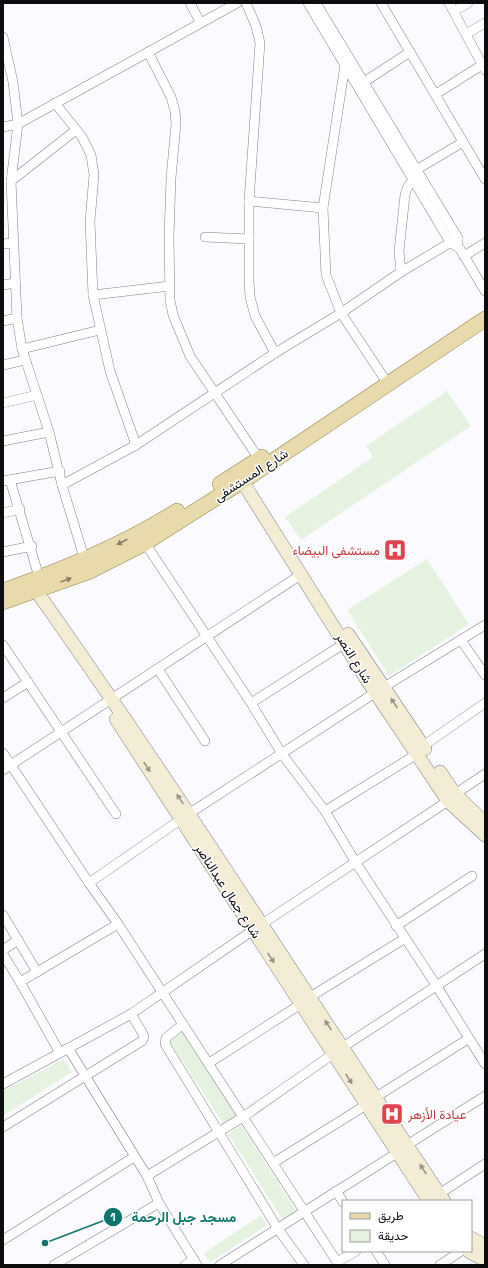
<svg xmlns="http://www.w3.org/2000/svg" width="488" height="1268" viewBox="0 0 488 1268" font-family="'Space Grotesk',Vazirmatn,sans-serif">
	<rect width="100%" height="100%" fill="#fbfbff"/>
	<g fill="#e4f2df">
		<polygon points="447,391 471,426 301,540 285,517 373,457 366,446"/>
		<polygon points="427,559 469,624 389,676 347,610"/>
		<polygon points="183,1031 238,1117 224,1125 169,1040"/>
		<polygon points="64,1059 72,1072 3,1116 3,1091"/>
		<polygon points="241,1125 296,1211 283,1220 228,1134"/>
		<polygon points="261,1215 267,1225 210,1262 204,1253"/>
	</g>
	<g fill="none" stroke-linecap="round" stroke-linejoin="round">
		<g stroke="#808188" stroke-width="10">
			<g id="street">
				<polyline points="190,3 200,22"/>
				<polyline points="246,3 256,26 260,43 249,201 249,280 250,297 255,316 275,353"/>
				<polyline points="308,3 450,242 460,249 485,291"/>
				<polyline points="316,3 458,238 458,243"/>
				<polyline points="381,3 485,179"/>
				<polyline points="449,3 485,70"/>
				<polyline points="454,11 468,3"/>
				<polyline points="466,34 485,23"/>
				<polyline points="3,37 13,82 18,124 11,181 17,318 22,349 49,432 62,485 86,564"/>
				<polyline points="148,52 171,97 175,111 176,124 171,178 169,237 170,300 173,315 190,356 261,462"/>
				<polyline points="345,65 323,208 326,275 341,313 388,384"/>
				<polyline points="364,82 410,52"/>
				<polyline points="436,94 485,63"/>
				<polyline points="55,103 82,137 91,155 94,175 90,221 93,295 110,371 136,445"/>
				<polyline points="3,127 18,124 237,3"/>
				<polyline points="416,170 463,142"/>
				<polyline points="11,181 76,130"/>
				<polyline points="249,201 323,208"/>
				<polyline points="205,237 249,239"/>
				<polyline points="3,244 13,243"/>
				<polyline points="464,256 485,243"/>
				<polyline points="401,272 399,251 405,195 407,188 413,180"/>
				<polyline points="3,285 15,283"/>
				<polyline points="93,295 170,286"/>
				<polyline points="3,321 17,318"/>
				<polyline points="22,349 100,330"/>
				<polyline points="3,365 25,360"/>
				<polyline points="3,403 37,395"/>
				<polyline points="3,441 49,432"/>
				<polyline points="10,480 39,577"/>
				<polyline points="3,481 60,471"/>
				<polyline points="62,485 136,445 275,353 341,313 401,272 458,238"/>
				<polyline points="3,513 20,509"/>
				<polyline points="143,540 251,703 282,754 325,811 356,863 436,985 485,1064"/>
				<polyline points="3,552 32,546"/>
				<polyline points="461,640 485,675"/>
				<polyline points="3,645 116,814"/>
				<polyline points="158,669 205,741"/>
				<polyline points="3,698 28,682"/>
				<polyline points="251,703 345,643"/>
				<polyline points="423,746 485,703"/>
				<polyline points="3,753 89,883 118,924 339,1265"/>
				<polyline points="3,770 302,574"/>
				<polyline points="325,811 417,754"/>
				<polyline points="89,883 190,813 384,687 485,625"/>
				<polyline points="3,915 37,972"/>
				<polyline points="396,926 472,876"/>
				<polyline points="3,950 18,940"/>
				<polyline points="3,954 20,982 118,924"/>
				<polyline points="20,982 60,1053"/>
				<polyline points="310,997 404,939"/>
				<polyline points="183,1024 166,1038 165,1044 278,1229 304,1265"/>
				<polyline points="343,1047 485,954"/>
				<polyline points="68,1048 147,1176 159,1203 197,1265"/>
				<polyline points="209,1063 301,1004"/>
				<polyline points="3,1084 131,1014 262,924 448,801 455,794 485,774"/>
				<polyline points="376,1097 468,1039"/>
				<polyline points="3,1127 142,1041 144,1037 143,1034 131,1014"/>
				<polyline points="407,1145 485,1096"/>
				<polyline points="273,1163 366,1105"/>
				<polyline points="147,1176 243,1117 333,1054"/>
				<polyline points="336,1191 343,1202"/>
				<polyline points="439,1194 485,1164"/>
				<polyline points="3,1240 134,1157"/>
				<polyline points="376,1251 385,1265"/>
				<polyline points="337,1262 356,1251"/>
				<polyline points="54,1265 159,1203"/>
				<polyline points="185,1265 194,1260"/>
				<polyline points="220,1265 397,1153"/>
				<polyline points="440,1265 461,1251"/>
			</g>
		</g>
		<g stroke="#808188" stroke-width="14">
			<g id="secondary">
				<polyline points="233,477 242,481 367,680 448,801 485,835"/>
				<path d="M34 581 37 592C178 791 308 998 444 1201"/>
				<polyline points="348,634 425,749"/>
				<polyline points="116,719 429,1201"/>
				<polyline points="440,772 455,794 485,823"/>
				<polyline points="471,1238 485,1246"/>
				<polyline points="468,1251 485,1260"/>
			</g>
		</g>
		<g stroke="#938350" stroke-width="16">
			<g id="primary">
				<polyline points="220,484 262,457"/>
				<path d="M3 591C64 569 123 545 177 511"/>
				<polyline points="3,602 88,572 145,543 249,477 485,319"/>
			</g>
		</g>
		<use href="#street" stroke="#fff" stroke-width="9"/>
		<use href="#secondary" stroke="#f4edd5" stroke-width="13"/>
		<use href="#primary" stroke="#e9daab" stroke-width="15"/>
	</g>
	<defs><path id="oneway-solid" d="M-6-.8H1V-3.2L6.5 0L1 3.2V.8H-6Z"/></defs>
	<g fill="#867e65">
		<use href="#oneway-solid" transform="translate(122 542) rotate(153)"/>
		<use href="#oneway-solid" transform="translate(66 580) rotate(-20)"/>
	</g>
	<g fill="#989386">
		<use href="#oneway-solid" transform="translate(394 703) rotate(-123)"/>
		<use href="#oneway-solid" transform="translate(147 767) rotate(57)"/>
		<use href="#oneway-solid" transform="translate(180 799) rotate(-124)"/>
		<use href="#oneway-solid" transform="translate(271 958) rotate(57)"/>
		<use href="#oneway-solid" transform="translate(328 1025) rotate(-124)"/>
		<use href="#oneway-solid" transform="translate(349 1079) rotate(57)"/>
		<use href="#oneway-solid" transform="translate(423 1169) rotate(-123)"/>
	</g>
	<defs>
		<g id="hospital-square" transform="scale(1.15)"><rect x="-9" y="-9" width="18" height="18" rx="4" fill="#e0444e" stroke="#fff"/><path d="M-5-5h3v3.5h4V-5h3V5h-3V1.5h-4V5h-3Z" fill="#fff"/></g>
	</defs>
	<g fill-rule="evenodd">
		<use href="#hospital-square" x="395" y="550"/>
		<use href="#hospital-square" x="392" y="1114"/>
	</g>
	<g text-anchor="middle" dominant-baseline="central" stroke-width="3" stroke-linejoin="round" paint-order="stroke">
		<g font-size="13" fill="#0d0d10" stroke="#fff">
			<text transform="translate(251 475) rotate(-33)">شارع المستشفى</text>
			<text transform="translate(354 658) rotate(58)">شارع النصر</text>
			<text transform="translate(228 891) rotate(57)">شارع جمال عبدالناصر</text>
		</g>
		<g font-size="13" fill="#be3a42" stroke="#fff" text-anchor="end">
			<text x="380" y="550">مستشفى البيضاء</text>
			<text x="408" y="1114" text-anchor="start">عيادة الأزهر</text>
		</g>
	</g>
	<path fill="none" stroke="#0f766e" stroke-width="1.5" d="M45 1243L113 1217"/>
	<g fill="#0f766e" stroke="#fff" stroke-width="1.5">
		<circle cx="45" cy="1243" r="4"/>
		<circle cx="113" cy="1217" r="10"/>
	</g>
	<g font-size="12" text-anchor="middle" font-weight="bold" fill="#fff">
		<text x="113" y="1221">1</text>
	</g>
	<g font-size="14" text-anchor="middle" font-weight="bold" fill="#0f766e" stroke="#fff" stroke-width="3" stroke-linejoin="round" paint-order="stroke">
		<text x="184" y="1222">مسجد جبل الرحمة</text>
	</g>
	<rect width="488" height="1268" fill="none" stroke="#0d0d10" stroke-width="8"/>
	<rect x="342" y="1200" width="130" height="52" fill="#ffffff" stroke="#9e9e9f"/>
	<rect x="350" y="1213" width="20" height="6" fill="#e9daab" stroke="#9e9e9f"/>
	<text x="378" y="1220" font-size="12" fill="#0d0d10">طريق</text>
	<rect x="350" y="1230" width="20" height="12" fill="#e4f2df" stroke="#9e9e9f"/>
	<text x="378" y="1240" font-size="12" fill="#0d0d10">حديقة</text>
</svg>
